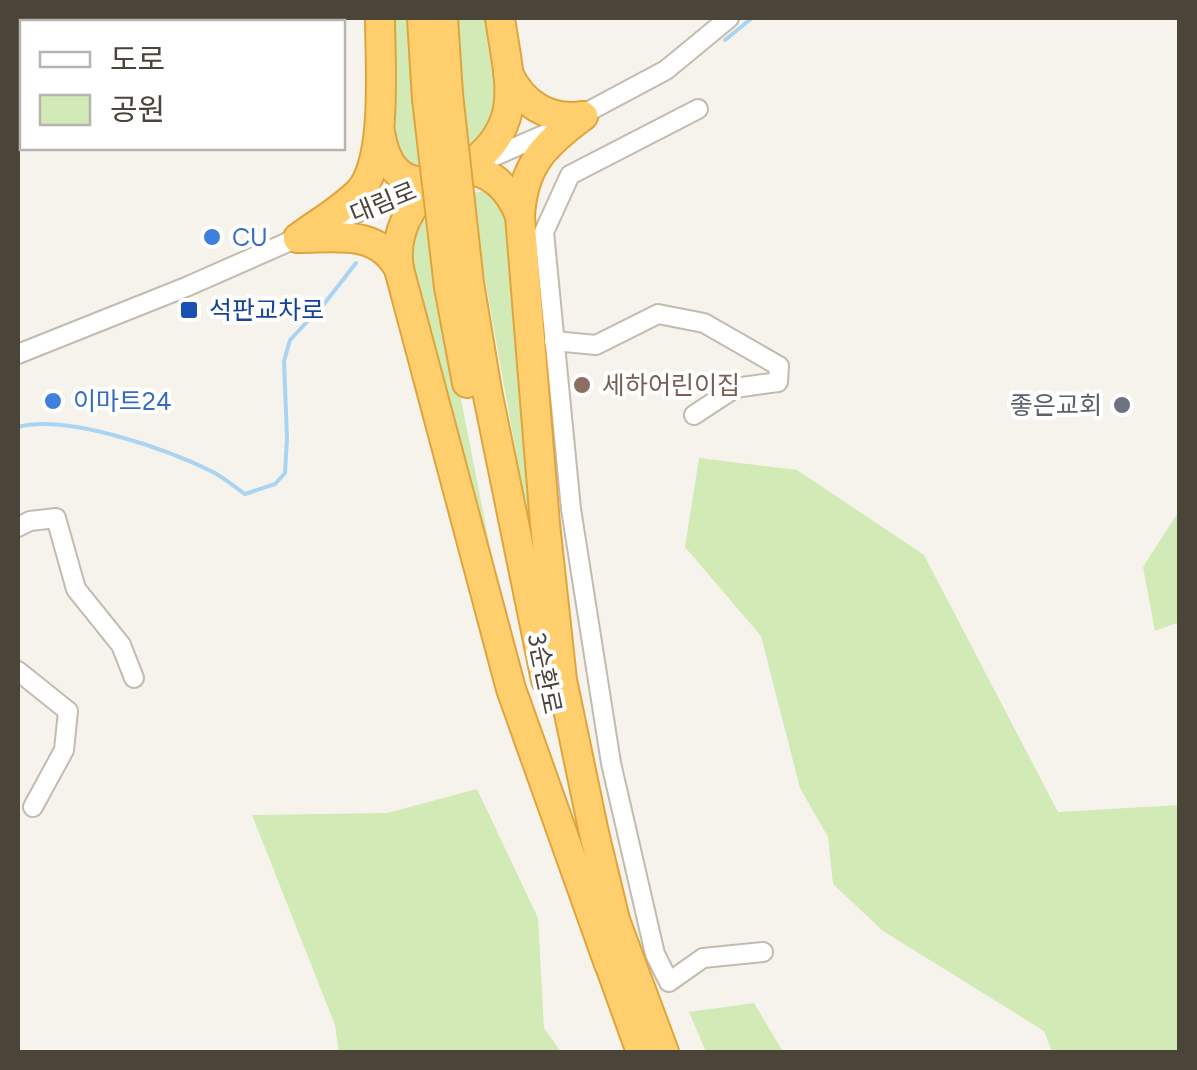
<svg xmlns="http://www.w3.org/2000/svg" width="1197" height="1070" viewBox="0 0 1197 1070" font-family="Figtree,'Noto Sans KR',sans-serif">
	<rect width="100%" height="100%" fill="#f6f3ec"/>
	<g fill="#d2eab5">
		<polygon points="387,18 408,18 412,104 459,94 451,18 491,18 500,110 475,146 416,171 389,144"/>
		<polygon points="485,191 493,193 509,210 549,638 476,228 430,240 511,655 406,251 423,213 467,194"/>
		<polygon points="699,458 797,470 924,555 1058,812 1179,805 1179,1052 1052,1052 1044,1031 883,931 833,884 828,837 800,788 761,636 685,547"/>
		<polygon points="1179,511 1179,626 1177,623 1155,631 1143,567"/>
		<polygon points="477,789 538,918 544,1028 561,1052 339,1052 335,1025 252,815 387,813"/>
		<polygon points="754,1003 783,1052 706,1052 689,1012"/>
	</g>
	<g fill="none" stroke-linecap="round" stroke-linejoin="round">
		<g stroke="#a9d4f2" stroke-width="4">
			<polyline points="725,40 752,18"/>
			<path d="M18 427C67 414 167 449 213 472 224 478 235 487 245 494L275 484 285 473 287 438 284 361 290 340 324 304 356 263"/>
		</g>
		<g stroke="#c2bbae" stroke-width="22">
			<g id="minor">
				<polyline points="698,109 570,175 544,232 571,509 611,763 655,954 669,982 703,958 763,952"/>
				<polyline points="481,162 548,133 666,70 729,18"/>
				<polyline points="337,221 424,185"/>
				<polyline points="554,341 596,345 658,314 704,323 779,366 778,382 735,388 694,415"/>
				<polyline points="18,354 186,287 304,235"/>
				<polyline points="18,527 30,521 56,518 76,589 121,645 134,678"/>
				<polyline points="18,671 68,711 64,750 33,807"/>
			</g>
		</g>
		<g stroke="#e0a43c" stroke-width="32">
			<g id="highway">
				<polyline points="422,18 427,99"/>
				<polyline points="443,18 448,94"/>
				<path d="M508 73C522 104 549 121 583 116"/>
				<path d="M583 116C544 145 523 165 520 216L545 524 562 680 594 833 615 920"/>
				<path d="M380 132C385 163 398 185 433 182"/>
				<path d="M464 169C527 126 509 82 500 18"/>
				<path d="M464 169C493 171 510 190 520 216"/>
				<path d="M433 182C410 206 393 234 399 269L511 689 609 964"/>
				<path d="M298 238C318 223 343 209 360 191 388 159 380 61 380 18"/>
				<path d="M298 238C337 238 378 229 399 269"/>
				<polyline points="469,283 487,391 546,680"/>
				<polyline points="449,287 467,383"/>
				<polyline points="609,904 664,1052"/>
				<polyline points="604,949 641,1052"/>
			</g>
		</g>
		<use href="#minor" stroke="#fff" stroke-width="18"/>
		<use href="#highway" stroke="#ffcf6e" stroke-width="28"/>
		<g stroke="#e0a43c" stroke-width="32" stroke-linecap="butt">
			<g id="highway-bridge">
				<polyline points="448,94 469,283"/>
				<polyline points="427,99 449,287"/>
			</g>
		</g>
		<use href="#highway-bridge" stroke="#ffcf6e" stroke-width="28"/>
	</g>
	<g fill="#3f7fe0" stroke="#fff" stroke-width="4">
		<circle cx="212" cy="237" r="10"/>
		<circle cx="53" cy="401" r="10"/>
	</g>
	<rect fill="#1a4fb4" stroke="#fff" stroke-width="4" x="179" y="300" width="20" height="20" rx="5"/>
	<circle fill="#8d6e63" stroke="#fff" stroke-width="4" cx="582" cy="385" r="10"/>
	<circle fill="#6b7280" stroke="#fff" stroke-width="4" cx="1122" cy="405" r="10"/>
	<g text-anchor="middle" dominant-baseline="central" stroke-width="8" stroke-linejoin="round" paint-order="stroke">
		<g font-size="25" fill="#4b4439" stroke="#fff">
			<text transform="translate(383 202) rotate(-22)">대림로</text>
			<text transform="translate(545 673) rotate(78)">3순환로</text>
		</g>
		<g font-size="25" fill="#366cbe" stroke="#fff" text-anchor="start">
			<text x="232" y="237">CU</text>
			<text x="73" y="401">이마트24</text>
		</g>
		<g font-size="25" fill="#164399" stroke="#fff" text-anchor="start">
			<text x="209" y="310">석판교차로</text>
		</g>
		<g font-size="25" fill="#785e54" stroke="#fff" text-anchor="start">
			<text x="602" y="385">세하어린이집</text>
		</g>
		<g font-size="25" fill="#5b616d" stroke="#fff" text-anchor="end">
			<text x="1102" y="405">좋은교회</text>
		</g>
	</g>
	<rect width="1197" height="1070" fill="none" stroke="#4b4439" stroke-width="40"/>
	<rect x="20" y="20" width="325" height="130" fill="#ffffff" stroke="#b7b4b0" stroke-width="2.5"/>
	<rect x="40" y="52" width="50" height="15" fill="#ffffff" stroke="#b7b4b0" stroke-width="2.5"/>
	<text x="110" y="70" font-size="30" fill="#4b4439">도로</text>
	<rect x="40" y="95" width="50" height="30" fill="#d2eab5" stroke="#b7b4b0" stroke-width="2.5"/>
	<text x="110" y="120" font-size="30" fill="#4b4439">공원</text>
</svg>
